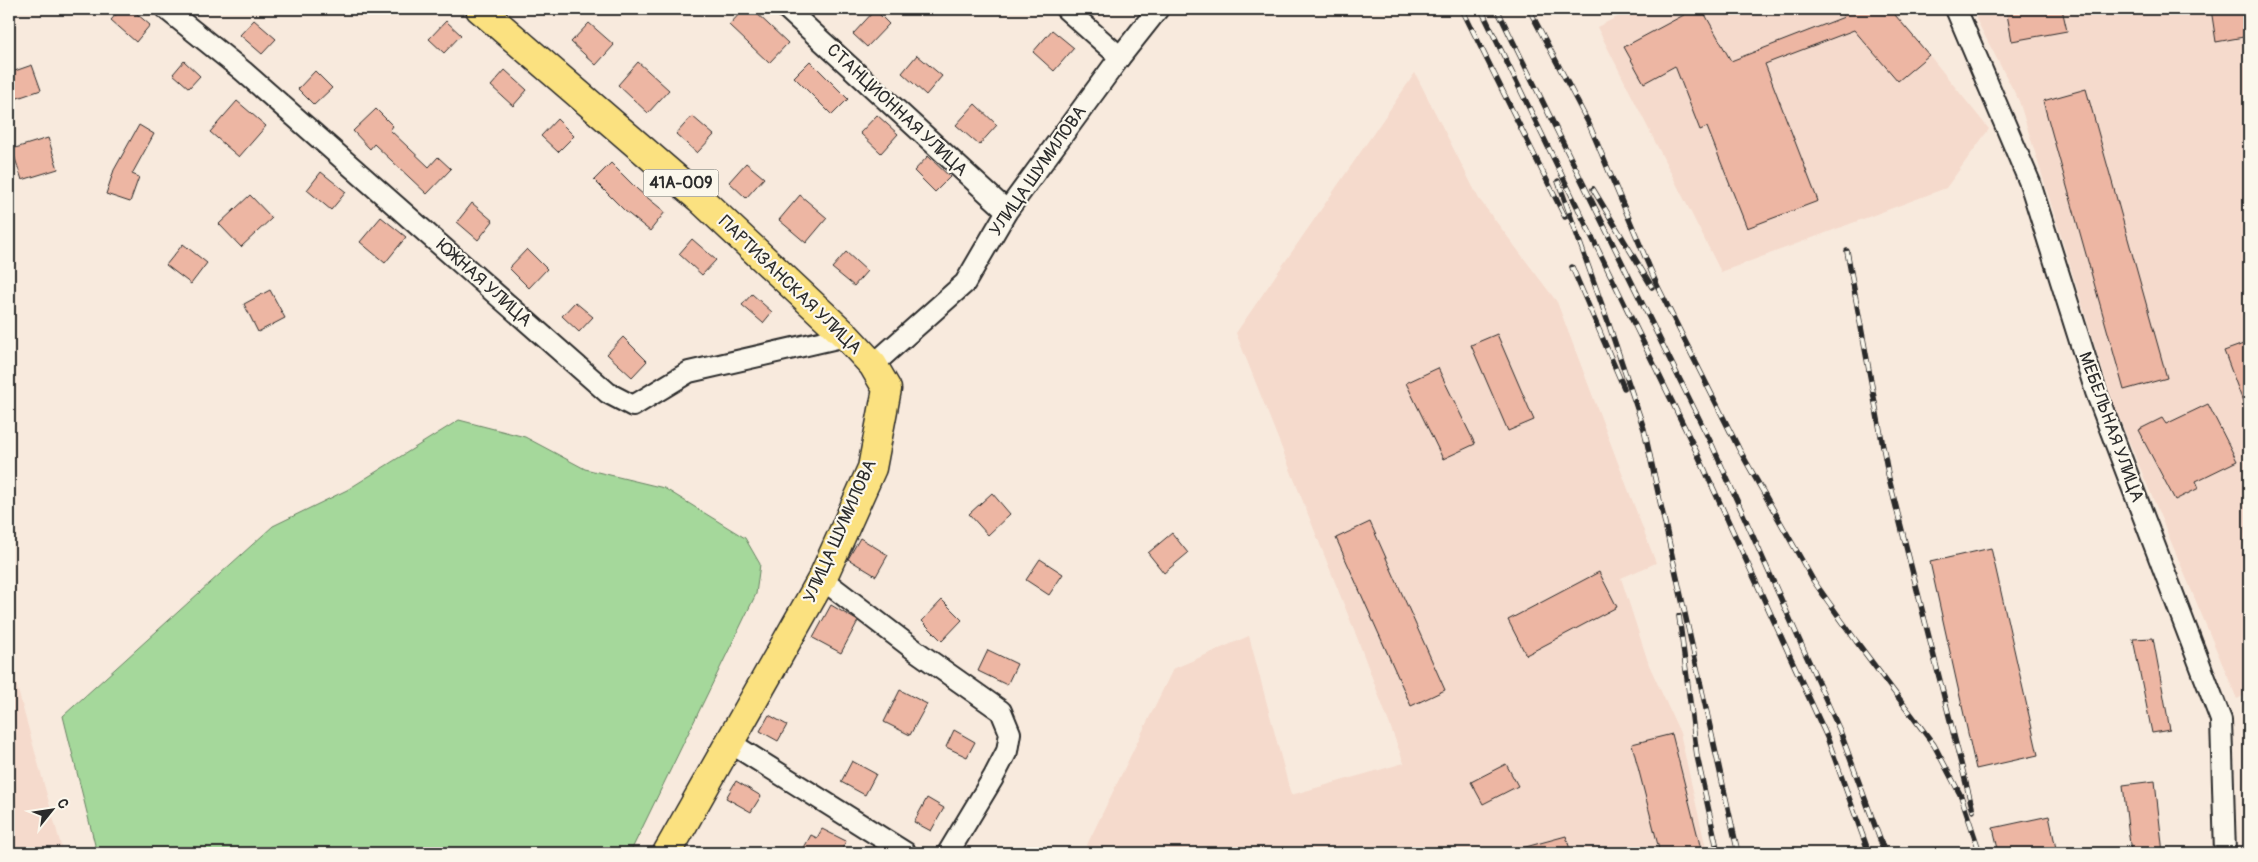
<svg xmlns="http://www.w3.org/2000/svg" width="2258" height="862" viewBox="0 0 2258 862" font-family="Pangolin,sans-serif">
	<rect width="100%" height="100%" fill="#f8eadd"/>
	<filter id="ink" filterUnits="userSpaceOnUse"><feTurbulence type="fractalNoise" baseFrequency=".02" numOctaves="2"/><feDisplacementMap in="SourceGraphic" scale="10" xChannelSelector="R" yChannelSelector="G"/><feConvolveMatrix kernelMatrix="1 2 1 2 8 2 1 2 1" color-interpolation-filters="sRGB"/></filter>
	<g filter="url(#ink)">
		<g fill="#f5dacc">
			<polygon points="1633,9 1892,9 1989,129 1946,188 1721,272 1597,27"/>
			<polygon points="1975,9 2249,9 2249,693 2237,699 2112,401 2019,101 1976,19"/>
			<polygon points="1415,73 1479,199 1557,302 1656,563 1621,578 1649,665 1680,733 1707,853 1083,853 1173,669 1249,636 1291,795 1404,763 1358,640 1236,333"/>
			<polygon points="9,658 63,853 9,853"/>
		</g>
		<polygon fill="#a5d89b" stroke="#688263" points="459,420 525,437 585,469 664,488 745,538 760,564 756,594 630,853 97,853 63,716 273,526 347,490"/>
		<g fill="#edb6a3" stroke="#2b2b2b">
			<polygon points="121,9 131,9 150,25 136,42 111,20"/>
			<polygon points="744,9 752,9 788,43 769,63 729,25"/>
			<polygon points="1695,9 1702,9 1731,61 1844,17 1837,9 1890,9 1929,55 1898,81 1854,30 1765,64 1818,201 1747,228 1707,127 1700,130 1675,66 1644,83 1624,47"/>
			<polygon points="2006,9 2062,9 2067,31 2012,41"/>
			<polygon points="2211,9 2249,9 2249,36 2216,42"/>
			<polygon points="875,10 889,24 867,47 853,34"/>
			<polygon points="254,20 276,39 262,54 240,35"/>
			<polygon points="446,21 461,35 444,53 429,39"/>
			<polygon points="589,23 614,45 596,65 571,42"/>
			<polygon points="1052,30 1074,48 1054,71 1033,52"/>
			<polygon points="917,55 942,76 926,95 902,73"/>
			<polygon points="184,61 200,76 189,88 173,74"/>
			<polygon points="810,61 848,99 832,115 794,77"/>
			<polygon points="638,62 669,90 648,113 618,85"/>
			<polygon points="32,65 41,90 9,101 9,73"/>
			<polygon points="505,70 527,90 513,106 491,86"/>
			<polygon points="315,71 332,88 314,105 298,89"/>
			<polygon points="2086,89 2167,378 2124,390 2043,101"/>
			<polygon points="237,101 266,126 239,157 210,132"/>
			<polygon points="975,104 997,125 979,145 956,125"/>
			<polygon points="376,109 393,126 390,130 429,167 438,157 451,169 427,194 374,144 370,149 353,131"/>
			<polygon points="877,115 898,134 881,153 860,133"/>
			<polygon points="692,116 714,135 697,153 676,134"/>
			<polygon points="557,119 574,136 558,152 541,136"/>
			<polygon points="139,125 154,134 132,174 139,177 130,202 106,194 114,170"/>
			<polygon points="48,138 58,169 22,180 12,149"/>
			<polygon points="928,156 950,177 935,192 914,171"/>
			<polygon points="611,163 638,190 665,212 650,231 625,211 594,180"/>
			<polygon points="746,163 764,178 746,198 729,182"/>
			<polygon points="321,172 346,192 331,210 307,190"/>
			<polygon points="250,195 272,218 241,247 219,224"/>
			<polygon points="800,195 827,218 806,243 779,220"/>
			<polygon points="472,203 493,221 478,240 457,222"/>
			<polygon points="381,217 406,237 385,263 360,242"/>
			<polygon points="692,239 716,260 702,275 679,254"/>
			<polygon points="183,244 207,263 191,284 166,265"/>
			<polygon points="527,249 547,269 529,288 509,268"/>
			<polygon points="846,252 867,271 854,286 832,268"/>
			<polygon points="270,290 285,318 258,332 244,304"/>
			<polygon points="752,294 772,312 763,323 742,305"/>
			<polygon points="575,302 593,317 579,332 562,316"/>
			<polygon points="1497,334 1534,420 1508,431 1471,345"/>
			<polygon points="623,337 647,361 632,377 607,354"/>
			<polygon points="2249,342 2249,414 2248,415 2224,351"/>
			<polygon points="1438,368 1475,444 1443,459 1406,383"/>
			<polygon points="2208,404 2237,461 2196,481 2199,488 2175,500 2138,430 2162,418 2166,424"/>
			<polygon points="992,493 1010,514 988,535 969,514"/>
			<polygon points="1370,522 1445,690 1411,706 1336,538"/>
			<polygon points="1172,533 1188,553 1164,573 1148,553"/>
			<polygon points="860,538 888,555 876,576 848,559"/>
			<polygon points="1991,548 2038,755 1976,769 1930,562"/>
			<polygon points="1040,559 1063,574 1049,595 1026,580"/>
			<polygon points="1599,572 1617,607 1526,655 1508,620"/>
			<polygon points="942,600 962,620 942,641 922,621"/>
			<polygon points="831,605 858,621 841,653 813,638"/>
			<polygon points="2153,638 2170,730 2152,733 2133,639"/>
			<polygon points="988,650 1017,664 1007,685 978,671"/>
			<polygon points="900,690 927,704 910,735 884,722"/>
			<polygon points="769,715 787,725 778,741 760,731"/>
			<polygon points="954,730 975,742 967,757 946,747"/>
			<polygon points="1672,734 1702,853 1660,853 1632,744"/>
			<polygon points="852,761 876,774 865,795 841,782"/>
			<polygon points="1506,764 1518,786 1483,804 1471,782"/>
			<polygon points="736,781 761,796 751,812 726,798"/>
			<polygon points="2155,781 2163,853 2131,853 2123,785"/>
			<polygon points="927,798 944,808 931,831 914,822"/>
			<polygon points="2049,816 2057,853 1999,853 1993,828"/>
			<polygon points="822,829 846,841 841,851 845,853 801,853 811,835 817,838"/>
			<polygon points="1566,836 1571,853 1522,853 1522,848"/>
		</g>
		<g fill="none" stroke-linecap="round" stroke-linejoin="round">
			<g stroke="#2b2b2b" stroke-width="24">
				<g id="minor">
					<polyline points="166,9 243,71 608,393 633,406 689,372 846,336"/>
					<polyline points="787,9 1007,211"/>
					<polyline points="1066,9 1120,57"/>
					<polyline points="1956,9 2030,183 2096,392 2221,720 2225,853"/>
					<polyline points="873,365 965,283 1007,211 1120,57 1158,9"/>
					<polyline points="822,579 916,651 1001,711 1010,733 1007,751 993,778 948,853"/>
					<polyline points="729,742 906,853"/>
				</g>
			</g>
			<g stroke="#2b2b2b" stroke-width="31">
				<polyline id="primary" points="480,9 700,199 846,336 873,365 887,389 872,468 822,579 667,853"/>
			</g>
			<use href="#minor" stroke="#fbf7ec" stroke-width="20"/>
			<use href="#primary" stroke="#fbe180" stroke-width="28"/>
			<g stroke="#2b2b2b" stroke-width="5.5">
				<g id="rail">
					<polyline points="1462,9 1565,217"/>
					<polyline points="1481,9 1698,455 1827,737 1869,853"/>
					<polyline points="1497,9 1713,447 1840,731 1885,853"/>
					<polyline points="1529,9 1589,124 1657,285 1739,449 1813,580 1856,641 1934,745 1961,796 1980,853"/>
					<polyline points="1558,181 1608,322 1644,429 1738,853"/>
					<polyline points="1593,189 1652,287"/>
					<polyline points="1847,251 1889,479 1973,811"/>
					<polyline points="1572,267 1624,388"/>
					<polyline points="1679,616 1697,756 1718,853"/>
				</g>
			</g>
			<use href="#rail" stroke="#fbf7ec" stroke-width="4" stroke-dasharray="11" stroke-linecap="butt"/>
		</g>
	</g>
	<g text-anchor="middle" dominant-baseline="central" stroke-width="4.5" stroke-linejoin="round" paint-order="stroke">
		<rect fill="#fbf7ec" stroke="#696865" stroke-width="1" x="643.5" y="169.5" width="75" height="27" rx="4"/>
		<g font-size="16" font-weight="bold" fill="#2b2b2b">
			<text x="681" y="183">41А-009</text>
		</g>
		<g font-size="18" fill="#2b2b2b" stroke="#fbf7ec">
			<text transform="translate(897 110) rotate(43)">СТАНЦИОННАЯ УЛИЦА</text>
			<text transform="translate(1038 171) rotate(-55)">УЛИЦА ШУМИЛОВА</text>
			<text transform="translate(484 283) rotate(42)">ЮЖНАЯ УЛИЦА</text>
			<text transform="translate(790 285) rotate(44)">ПАРТИЗАНСКАЯ УЛИЦА</text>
			<text transform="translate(2111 427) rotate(70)">МЕБЕЛЬНАЯ УЛИЦА</text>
			<text transform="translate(840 531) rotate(-66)">УЛИЦА ШУМИЛОВА</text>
		</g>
	</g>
	<rect width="2258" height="862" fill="none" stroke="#fbf7ec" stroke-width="30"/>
	<rect x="15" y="15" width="2228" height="832" fill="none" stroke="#2b2b2b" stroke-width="2" filter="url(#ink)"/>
	<g transform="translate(52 810) rotate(60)" stroke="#fbf7ec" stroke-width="4" paint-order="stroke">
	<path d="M0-4L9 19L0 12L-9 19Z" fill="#2b2b2b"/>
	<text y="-8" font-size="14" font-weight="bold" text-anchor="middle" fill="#2b2b2b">С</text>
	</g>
</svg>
